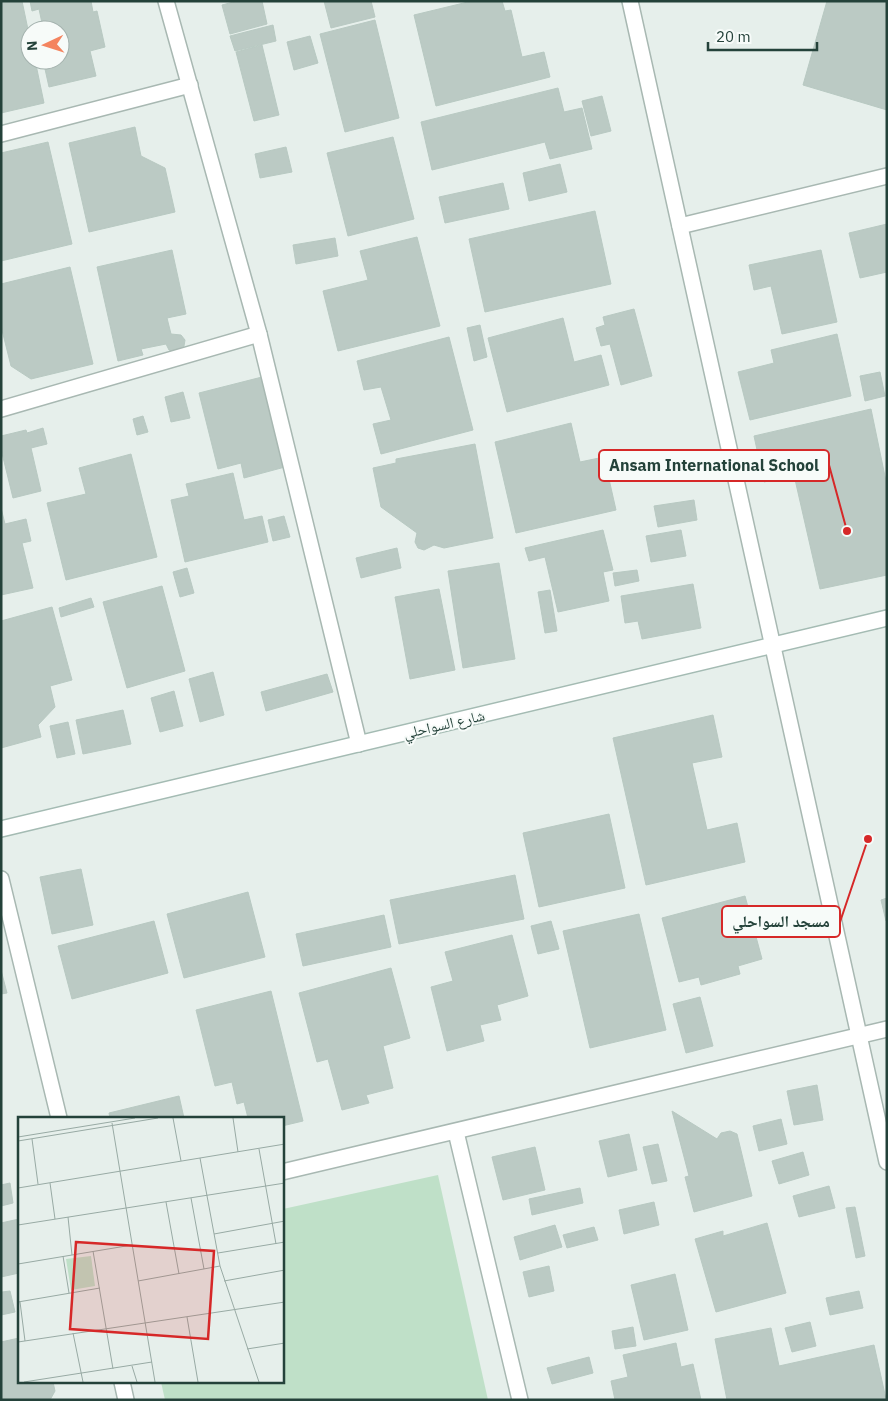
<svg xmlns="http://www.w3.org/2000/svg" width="888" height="1401" viewBox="0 0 888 1401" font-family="'IBM Plex Sans','Noto Naskh Arabic',sans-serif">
	<rect width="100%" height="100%" fill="#e6efeb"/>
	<polygon fill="#bfe0c8" points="438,1175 488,1400 165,1400 161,1382 282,1382 283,1209"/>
	<g fill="#bbcac4" stroke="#b8c9c2">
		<polygon points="1,1 22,1 30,39 30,60 35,60 44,103 1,113"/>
		<polygon points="30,1 91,1 93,12 97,11 105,47 90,51 96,76 49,87 43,60 60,60 60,30 36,30 35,25 42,23 39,9 32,11"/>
		<polygon points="237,1 262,1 267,24 230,34 222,5"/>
		<polygon points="324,1 371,1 375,17 331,28"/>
		<polygon points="472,1 502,1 505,11 511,10 522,57 544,52 550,77 436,106 414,15"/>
		<polygon points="827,1 887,1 887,110 803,85"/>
		<polygon points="375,20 399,118 345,132 320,34"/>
		<polygon points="273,25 276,41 235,51 230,36"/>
		<polygon points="310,36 318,63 294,70 287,42"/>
		<polygon points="262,45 279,115 254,121 236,52"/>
		<polygon points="558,88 564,112 582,108 592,149 550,159 545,142 432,170 421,122"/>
		<polygon points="602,96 611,131 591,136 582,101"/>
		<polygon points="135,127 141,156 165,168 175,212 89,232 69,143"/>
		<polygon points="393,137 414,219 348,236 327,153"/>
		<polygon points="48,142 72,244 1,261 1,153"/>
		<polygon points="286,147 292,172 260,178 255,154"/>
		<polygon points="560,164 567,192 529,201 523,173"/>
		<polygon points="503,183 509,209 445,223 439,197"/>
		<polygon points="595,211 611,284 485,312 469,239"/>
		<polygon points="887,224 887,272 860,278 849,233"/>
		<polygon points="417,237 440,326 338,351 323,291 368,280 360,251"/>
		<polygon points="335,238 338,256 296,264 293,245"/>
		<polygon points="172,250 186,314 167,318 171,334 181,335 185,340 184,346 181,351 175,352 169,350 166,344 141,349 143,355 118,361 97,267"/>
		<polygon points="821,250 837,322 782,334 771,286 754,290 749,265"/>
		<polygon points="70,267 93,364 31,379 11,366 1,326 1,284"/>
		<polygon points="634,309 652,376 621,385 610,344 601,346 596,328 605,325 603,317"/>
		<polygon points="563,318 574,362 601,355 609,385 507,412 488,338"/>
		<polygon points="480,325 487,357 474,361 467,328"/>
		<polygon points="837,334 851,396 750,420 738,372 774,363 771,350"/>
		<polygon points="449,337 473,430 381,454 373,424 391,420 381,387 364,390 357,361"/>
		<polygon points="880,372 885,396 865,401 860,376"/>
		<polygon points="262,377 285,467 244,478 241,463 218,469 199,393"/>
		<polygon points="183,392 190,418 171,422 165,397"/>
		<polygon points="871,409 887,486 887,575 820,589 794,475 764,482 754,436"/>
		<polygon points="143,416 148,432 137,435 133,419"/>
		<polygon points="571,423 580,462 604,457 616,510 516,533 495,442"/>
		<polygon points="43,428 47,444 31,448 41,491 13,498 1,449 1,436 26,430 27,433"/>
		<polygon points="475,444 493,538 444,548 434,545 424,550 418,548 415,542 417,533 381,507 373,468 396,463 396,459"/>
		<polygon points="131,454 157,557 66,580 47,503 86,494 79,468"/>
		<polygon points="233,473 244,520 262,516 268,542 185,562 171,500 189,496 186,484"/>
		<polygon points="694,500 697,520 658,527 654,506"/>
		<polygon points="1,508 5,524 26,519 31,541 22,543 33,588 1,595"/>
		<polygon points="284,516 290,537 273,541 268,520"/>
		<polygon points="603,530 613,570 603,572 609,601 558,612 545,557 529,561 525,548"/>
		<polygon points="681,530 686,556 651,562 646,536"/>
		<polygon points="397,548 401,568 361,578 356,558"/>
		<polygon points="499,563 515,659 463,668 448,571"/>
		<polygon points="187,568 194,593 180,597 173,572"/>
		<polygon points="637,570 639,581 615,586 613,573"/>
		<polygon points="693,584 701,628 642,639 638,621 625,623 621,596"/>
		<polygon points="162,586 185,671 127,688 103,602"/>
		<polygon points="439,589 455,670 410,679 395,597"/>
		<polygon points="550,590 557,631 545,633 538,592"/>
		<polygon points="91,598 94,607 61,617 59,608"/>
		<polygon points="52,607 72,680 50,686 55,707 38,725 41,737 1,748 1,621"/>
		<polygon points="213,672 224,715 200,722 189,679"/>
		<polygon points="327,674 333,692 266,711 261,692"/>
		<polygon points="174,691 183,726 160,732 151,698"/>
		<polygon points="123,710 131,744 83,754 76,720"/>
		<polygon points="713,715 722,757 692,763 707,830 737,823 745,862 646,885 613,738"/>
		<polygon points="68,722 75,754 57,758 50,726"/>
		<polygon points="609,814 625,888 539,907 523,833"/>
		<polygon points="81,869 93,925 52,934 40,877"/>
		<polygon points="515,875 524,919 399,944 390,900"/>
		<polygon points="248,892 265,957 184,978 167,914"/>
		<polygon points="745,896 762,959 738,966 740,974 701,985 699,977 679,982 662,918"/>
		<polygon points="887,898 887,921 886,921 881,900"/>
		<polygon points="639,914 666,1030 590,1048 563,931"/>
		<polygon points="384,915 391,947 303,966 296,934"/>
		<polygon points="154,921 168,973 72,999 58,946"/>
		<polygon points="551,921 559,949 538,954 531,926"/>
		<polygon points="512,935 528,996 497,1005 501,1020 480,1025 484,1041 447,1051 431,987 453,981 445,952"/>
		<polygon points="391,968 410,1038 383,1046 393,1088 366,1095 369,1103 342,1110 328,1059 317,1062 299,993"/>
		<polygon points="1,970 7,993 1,994"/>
		<polygon points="271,991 303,1121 282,1126 282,1118 248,1118 244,1102 237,1104 232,1082 215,1086 196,1010"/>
		<polygon points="700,997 713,1046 686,1053 673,1004"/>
		<polygon points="817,1085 823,1120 794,1125 787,1091"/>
		<polygon points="179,1096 184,1118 110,1118 109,1113"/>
		<polygon points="672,1111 717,1139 721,1133 730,1131 737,1134 752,1196 694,1212 685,1177 689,1176"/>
		<polygon points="781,1119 787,1144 759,1151 753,1126"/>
		<polygon points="629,1134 637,1170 608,1177 599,1141"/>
		<polygon points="658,1144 667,1181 652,1184 643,1147"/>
		<polygon points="535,1147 545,1190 503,1200 492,1157"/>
		<polygon points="803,1152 809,1175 779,1184 772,1161"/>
		<polygon points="10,1183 13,1203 1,1206 1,1185"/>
		<polygon points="829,1186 835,1208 799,1217 793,1196"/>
		<polygon points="580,1188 583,1203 532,1215 529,1199"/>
		<polygon points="654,1202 659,1225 624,1234 619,1210"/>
		<polygon points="855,1207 865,1256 856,1258 846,1208"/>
		<polygon points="19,1219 19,1273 1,1277 1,1223"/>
		<polygon points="767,1223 786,1293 716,1312 695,1239 723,1231 723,1236"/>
		<polygon points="555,1225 562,1247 520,1260 514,1237"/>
		<polygon points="594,1227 598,1240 567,1248 563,1235"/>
		<polygon points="549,1266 554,1291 529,1297 523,1272"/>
		<polygon points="675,1274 688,1330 644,1340 631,1285"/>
		<polygon points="1,1291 2,1292 10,1291 15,1312 1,1315"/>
		<polygon points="859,1291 863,1308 830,1315 826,1298"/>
		<polygon points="810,1322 816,1346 792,1352 785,1328"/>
		<polygon points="633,1327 636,1346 615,1349 612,1331"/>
		<polygon points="771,1328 779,1366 874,1345 886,1399 727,1400 715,1339"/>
		<polygon points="19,1338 19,1382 53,1382 55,1391 50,1400 1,1400 1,1342"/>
		<polygon points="676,1343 681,1367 693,1364 701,1400 615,1400 611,1381 628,1377 623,1355"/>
		<polygon points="589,1357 593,1373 552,1384 547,1368"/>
	</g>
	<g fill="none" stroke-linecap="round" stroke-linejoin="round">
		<g stroke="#a8b8b2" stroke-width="18">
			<g id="street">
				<polyline points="166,1 259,334 359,744"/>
				<polyline points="630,1 887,1162"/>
				<polyline points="1,134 190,85"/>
				<polyline points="680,226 887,176"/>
				<polyline points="1,409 259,334"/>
				<polyline points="1,879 59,1118"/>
				<polyline points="456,1132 520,1400"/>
				<polyline points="282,1172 887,1029"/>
				<polyline points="122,1382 126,1400"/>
			</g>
		</g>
		<g stroke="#a4bbb3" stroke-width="18">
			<polyline id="secondary" points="1,829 887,618"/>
		</g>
		<use href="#street" stroke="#fff" stroke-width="15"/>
		<use href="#secondary" stroke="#fff" stroke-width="15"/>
	</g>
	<g text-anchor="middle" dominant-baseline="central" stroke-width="4" stroke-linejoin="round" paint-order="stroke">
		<g font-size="15" fill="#24423a" stroke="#f7fbf9">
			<text transform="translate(444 724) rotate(-13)">شارع السواحلي</text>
		</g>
	</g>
	<g transform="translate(18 1117)">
		<rect width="266" height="266" fill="#e6efeb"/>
		<path d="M73 139 77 169 53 173 48 142Z" fill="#bfe0c8"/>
		<path fill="none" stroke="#98aaa4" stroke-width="1" d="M155 1 163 44M215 1 220 35M94 6 137 265M0 20 117 1M14 22 20 67M0 24 140 1M241 32 258 127M182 41 202 149 241 265M32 66 37 102M0 71 267 27M173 81 186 152M148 85 161 157M50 100 54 138M0 108 267 66M196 117 267 104M75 134 95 252M200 136 267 125M45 139 51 176M0 147 114 128M120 164 202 149M206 164 267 153M0 185 82 171M2 185 7 224M169 200 180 265M55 216 65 265M0 225 267 185M229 232 267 226M114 249 119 265M6 265 134 245"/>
		<path fill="#d62828" fill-opacity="0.15" stroke="#d62828" stroke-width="2.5" d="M58 125 196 134 190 222 52 212Z"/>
		<rect width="266" height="266" fill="none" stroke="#24423a" stroke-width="2.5"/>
	</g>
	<path fill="none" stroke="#d62828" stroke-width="2" d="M847 531L829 465M868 839L840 922"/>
	<g fill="#d62828" stroke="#f7fbf9" stroke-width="2">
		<circle cx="847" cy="531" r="5"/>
		<circle cx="868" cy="839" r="5"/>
	</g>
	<g fill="#f7fbf9" stroke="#d62828" stroke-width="2">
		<rect x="599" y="450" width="230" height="31" rx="5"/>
		<rect x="722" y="906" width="118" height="31" rx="5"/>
	</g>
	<g font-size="16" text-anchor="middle" font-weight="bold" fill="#24423a">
		<text x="714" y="471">Ansam International School</text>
		<text x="781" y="927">مسجد السواحلي</text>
	</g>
	<rect width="888" height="1401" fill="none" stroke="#24423a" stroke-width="5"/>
	<g transform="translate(45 45) rotate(266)"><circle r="24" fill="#f7fbf9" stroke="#a3b1ad"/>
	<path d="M0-4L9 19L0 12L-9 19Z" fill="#f4845f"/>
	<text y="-8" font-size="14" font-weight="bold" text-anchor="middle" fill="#24423a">N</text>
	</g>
	<path d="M708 42v8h109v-8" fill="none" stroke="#24423a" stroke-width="2.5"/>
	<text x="716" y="42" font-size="15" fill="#24423a" stroke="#f7fbf9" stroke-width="4" paint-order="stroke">20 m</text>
</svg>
